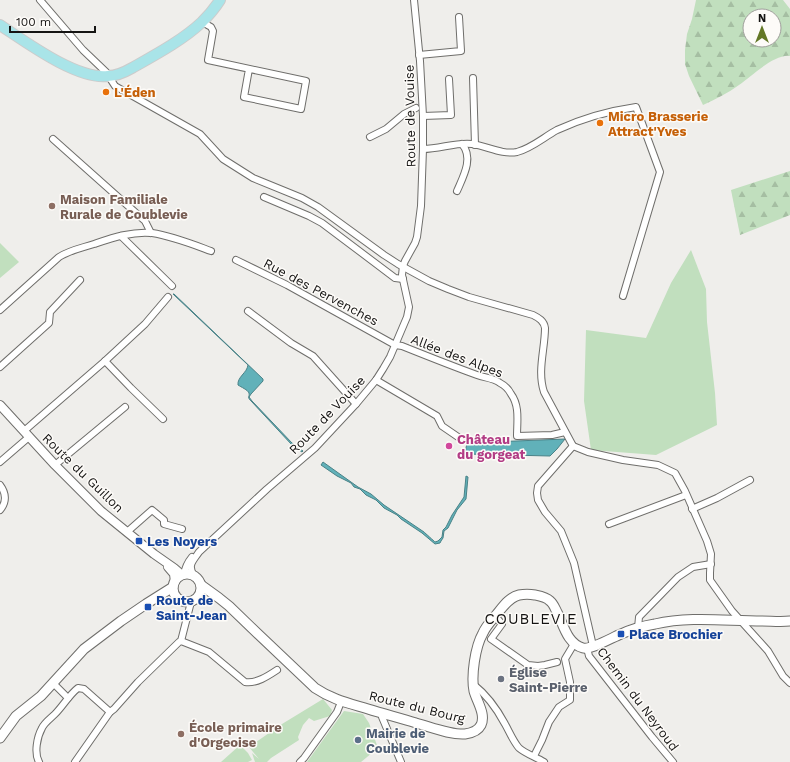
<svg xmlns="http://www.w3.org/2000/svg" width="790" height="762" viewBox="0 0 790 762" font-family="'Work Sans',sans-serif">
	<defs>
		<pattern id="forest-firs" width="22" height="20" patternUnits="userSpaceOnUse"><rect width="22" height="20" fill="#c1dfbe"/><path d="M5 1l3.5 6h-7zM16 11l3.5 6h-7z" fill="#a5bea2"/></pattern>
	</defs>
	<rect width="100%" height="100%" fill="#efeeeb"/>
	<g fill="#c1dfbe">
		<polygon points="0,243 19,262 0,278"/>
		<polygon points="691,250 706,289 707,322 715,393 717,425 656,455 591,450 584,401 586,330 646,338 671,283"/>
		<polygon points="323,699 332,710 330,716 314,721 309,718 303,725 298,737 299,740 271,758 267,762 255,762 252,753 259,759 249,747 282,724"/>
		<polygon points="344,711 363,714 369,723 378,748 361,762 307,762"/>
		<polygon points="240,745 248,753 252,760 248,762 221,762"/>
	</g>
	<g fill="url(#forest-firs)" fill-rule="evenodd">
		<path d="M696 0H783L790 9V56C774 54 752 76 739 85 728 93 716 99 703 105L689 76 685 64V50L687 34 692 19ZM750 16H774V40H750Z"/>
		<polygon points="790,171 790,215 740,235 731,190"/>
	</g>
	<g fill="#61b1b9" stroke="#4a8287">
		<path d="M173 294H174L263 379V381L251 394 249 397 252 401 292 443 303 451 302 452 292 445 252 402C246 396 250 398 249 393 248 390 241 387 238 385 237 377 247 373 248 365Z"/>
		<polygon points="565,439 557,449 550,456 466,454 465,453 467,443"/>
		<path d="M323 462 358 487 371 494 384 505 424 532C425 533 434 541 435 542L438 541 442 537 443 530 446 527 452 515 464 497 466 476 468 477 466 499 457 510 448 528 444 531 443 538 441 541 440 543 435 544 422 533 401 519 397 515 384 508 376 500 366 495 360 489 354 487 351 483 337 476 321 465Z"/>
	</g>
	<g fill="none" stroke-linecap="round" stroke-linejoin="round">
		<g stroke="#6f6e6b" stroke-width="8">
			<g id="minor">
				<path d="M40 0 83 50 106 72 115 86 200 134 223 159 253 178 302 198 318 207 384 255 398 264 429 281 448 289 469 297 533 315C539 318 544 321 545 328 545 349 537 371 544 392L573 446"/>
				<polyline points="202,22 211,27 213,31 208,60 306,81 301,109 244,97 249,69"/>
				<polyline points="419,55 461,51 459,17"/>
				<polyline points="473,78 475,145"/>
				<polyline points="423,116 451,115 449,79"/>
				<polyline points="370,137 386,129 404,114 416,108"/>
				<polyline points="53,139 145,221 151,233"/>
				<path d="M423 149C440 149 456 142 472 144 487 146 502 155 517 152 532 148 544 137 557 130 583 118 608 111 636 107L660 172 623 296"/>
				<path d="M457 191C463 177 474 158 462 144"/>
				<polyline points="264,197 309,216 322,223 395,278 403,279"/>
				<polyline points="121,236 172,286"/>
				<path d="M236 260 287 285 395 345 402 346C427 356 452 366 477 375 485 378 494 378 500 383 504 385 509 390 511 394 520 406 517 422 517 436L552 435 565 432"/>
				<path d="M0 310 59 257C70 250 82 248 94 244 112 238 132 231 152 233 172 236 192 244 211 251"/>
				<polyline points="248,311 291,343 313,356 356,404"/>
				<polyline points="105,361 131,388 163,419"/>
				<polyline points="0,367 49,323 50,312 80,280"/>
				<polyline points="376,380 437,416 442,426 461,439"/>
				<polyline points="24,431 105,361 145,324 168,297"/>
				<polyline points="573,446 588,452 623,460 658,465 675,473 685,491 707,541 711,554 710,573 710,580 732,611 768,651 783,676 790,683"/>
				<polyline points="573,446 538,486 537,493 538,500 545,512 561,531 574,563 593,646"/>
				<polyline points="0,462 29,437"/>
				<polyline points="55,465 125,407"/>
				<path d="M0 485C6 493 7 502 0 510"/>
				<polyline points="692,509 717,498 750,480"/>
				<polyline points="609,524 686,495"/>
				<polyline points="127,532 152,510 164,520 164,524 182,529"/>
				<path d="M184 575C185 567 187 563 192 557"/>
				<path d="M194 576C187 565 193 561 199 552L267 489 315 448 356 404 376 380 383 369 390 357 407 317 409 307 402 275 403 266 405 261 415 243 417 237 421 206 423 149V116L420 61 414 0"/>
				<polyline points="495,616 502,624 491,639 528,665 538,666 545,665 557,662"/>
				<polyline points="638,628 639,617 678,577 693,567 711,564"/>
				<polyline points="181,641 191,602"/>
				<polyline points="587,648 589,656 652,737 673,762"/>
				<polyline points="53,683 68,698"/>
				<path d="M473 684C487 695 497 709 505 724 509 731 513 741 519 748 526 754 536 757 544 762"/>
				<polyline points="382,713 382,717 401,762"/>
				<polyline points="534,756 542,740 549,722 559,707 570,700 570,682 565,659 574,644"/>
				<path d="M39 762C34 753 37 737 42 728 44 723 51 718 55 714 63 706 69 695 78 688L84 689 110 712"/>
				<path d="M75 762 110 712 114 709 138 682 179 642 181 641 209 652 245 682C256 684 268 676 277 670"/>
				<polyline points="300,762 304,758 337,712 341,702"/>
			</g>
		</g>
		<g stroke="#6f6e6b" stroke-width="10">
			<g id="tertiary">
				<polyline points="0,405 55,465 101,511 154,554 174,568 182,575"/>
				<polyline points="168,567 174,574 175,582"/>
			</g>
		</g>
		<g stroke="#6f6e6b" stroke-width="11">
			<g id="secondary">
				<circle cx="187" cy="588" r="14"/>
				<path d="M201 585 219 598 229 606 257 633 315 688C333 700 348 703 368 709 384 714 400 718 416 723 431 727 450 735 465 734 472 733 478 731 481 725 486 714 477 702 474 691 471 676 475 647 483 633 486 626 491 621 496 615 502 608 509 597 519 595 524 594 530 594 535 595 540 596 546 597 550 601 554 604 555 609 558 614 564 627 568 644 583 648 591 650 613 637 621 634 632 629 643 626 655 624 690 616 726 621 762 621 771 621 781 622 790 621"/>
				<polyline points="0,738 16,716 41,696 84,649 121,621 146,604 173,587"/>
			</g>
		</g>
		<g stroke="#cccbcb" stroke-width="12">
			<path id="primary" d="M0 25C26 42 77 80 108 76 117 76 125 72 132 68 155 55 183 40 202 22 209 15 215 8 220 0"/>
		</g>
		<use href="#minor" stroke="#fff" stroke-width="6"/>
		<use href="#tertiary" stroke="#fff" stroke-width="8"/>
		<use href="#secondary" stroke="#fff" stroke-width="9"/>
		<use href="#primary" stroke="#a9e4e8" stroke-width="10"/>
	</g>
	<g fill="#e8710a" stroke="#fdfbf8" stroke-width="1.5">
		<circle cx="106" cy="92" r="4"/>
		<circle cx="600" cy="123" r="4"/>
	</g>
	<g fill="#8d6e63" stroke="#fdfbf8" stroke-width="1.5">
		<circle cx="52" cy="206" r="4"/>
		<circle cx="181" cy="734" r="4"/>
	</g>
	<circle fill="#d1479c" stroke="#fdfbf8" stroke-width="1.5" cx="449" cy="446" r="4"/>
	<g fill="#1a4fb4" stroke="#fdfbf8" stroke-width="1.5">
		<rect x="135" y="537" width="8" height="8" rx="2"/>
		<rect x="144" y="603" width="8" height="8" rx="2"/>
		<rect x="617" y="630" width="8" height="8" rx="2"/>
	</g>
	<circle fill="#6b7280" stroke="#fdfbf8" stroke-width="1.5" cx="501" cy="679" r="4"/>
	<circle fill="#5c6f8a" stroke="#fdfbf8" stroke-width="1.5" cx="358" cy="740" r="4"/>
	<g text-anchor="middle" dominant-baseline="central" stroke-width="3" stroke-linejoin="round" paint-order="stroke">
		<g font-size="13" font-weight="bold" fill="#c56008" stroke="#fdfbf8" text-anchor="start">
			<text x="114" y="92">L'Éden</text>
			<text x="608" y="116">Micro Brasserie<tspan x="608" dy="15">Attract'Yves</tspan></text>
		</g>
		<g font-size="13" fill="#151413" stroke="#fdfbf8">
			<text transform="translate(410 116) rotate(-91)">Route de Vouise</text>
			<text transform="translate(321 292) rotate(28)">Rue des Pervenches</text>
			<text transform="translate(457 356) rotate(21)">Allée des Alpes</text>
			<text transform="translate(327 415) rotate(-46)">Route de Vouise</text>
			<text transform="translate(83 473) rotate(44)">Route du Guillon</text>
			<text transform="translate(638 699) rotate(53)">Chemin du Neyroud</text>
			<text transform="translate(417 707) rotate(14)">Route du Bourg</text>
		</g>
		<g font-size="13" font-weight="bold" fill="#785e54" stroke="#fdfbf8" text-anchor="start">
			<text x="60" y="199">Maison Familiale<tspan x="60" dy="15">Rurale de Coublevie</tspan></text>
			<text x="189" y="727">École primaire<tspan x="189" dy="15">d'Orgeoise</tspan></text>
		</g>
		<g font-size="13" font-weight="bold" fill="#b23c85" stroke="#fdfbf8" text-anchor="start">
			<text x="457" y="439">Château<tspan x="457" dy="15">du gorgeat</tspan></text>
		</g>
		<g font-size="13" font-weight="bold" fill="#164399" stroke="#fdfbf8" text-anchor="start">
			<text x="147" y="541">Les Noyers</text>
			<text x="156" y="600">Route de<tspan x="156" dy="15">Saint-Jean</tspan></text>
			<text x="629" y="634">Place Brochier</text>
		</g>
		<g font-size="13" font-weight="bold" fill="#5b616d" stroke="#fdfbf8" text-anchor="start">
			<text x="509" y="672">Église<tspan x="509" dy="15">Saint-Pierre</tspan></text>
		</g>
		<g font-size="13" font-weight="bold" fill="#4e5e75" stroke="#fdfbf8" text-anchor="start">
			<text x="366" y="733">Mairie de<tspan x="366" dy="15">Coublevie</tspan></text>
		</g>
		<g font-size="15" letter-spacing="1" fill="#151413" stroke="#fdfbf8">
			<text x="531" y="619">COUBLEVIE</text>
		</g>
	</g>
	<g transform="translate(762 28)"><circle r="19" fill="#fdfbf8" stroke="#a09f9c"/>
	<path d="M0-3L7 15L0 10L-7 15Z" fill="#637726"/>
	<text y="-6" font-size="11" font-weight="bold" text-anchor="middle" fill="#151413">N</text>
	</g>
	<path d="M10 26v6h85v-6" fill="none" stroke="#151413" stroke-width="2"/>
	<text x="16" y="26" font-size="12" fill="#151413" stroke="#fdfbf8" stroke-width="3" paint-order="stroke">100 m</text>
</svg>
